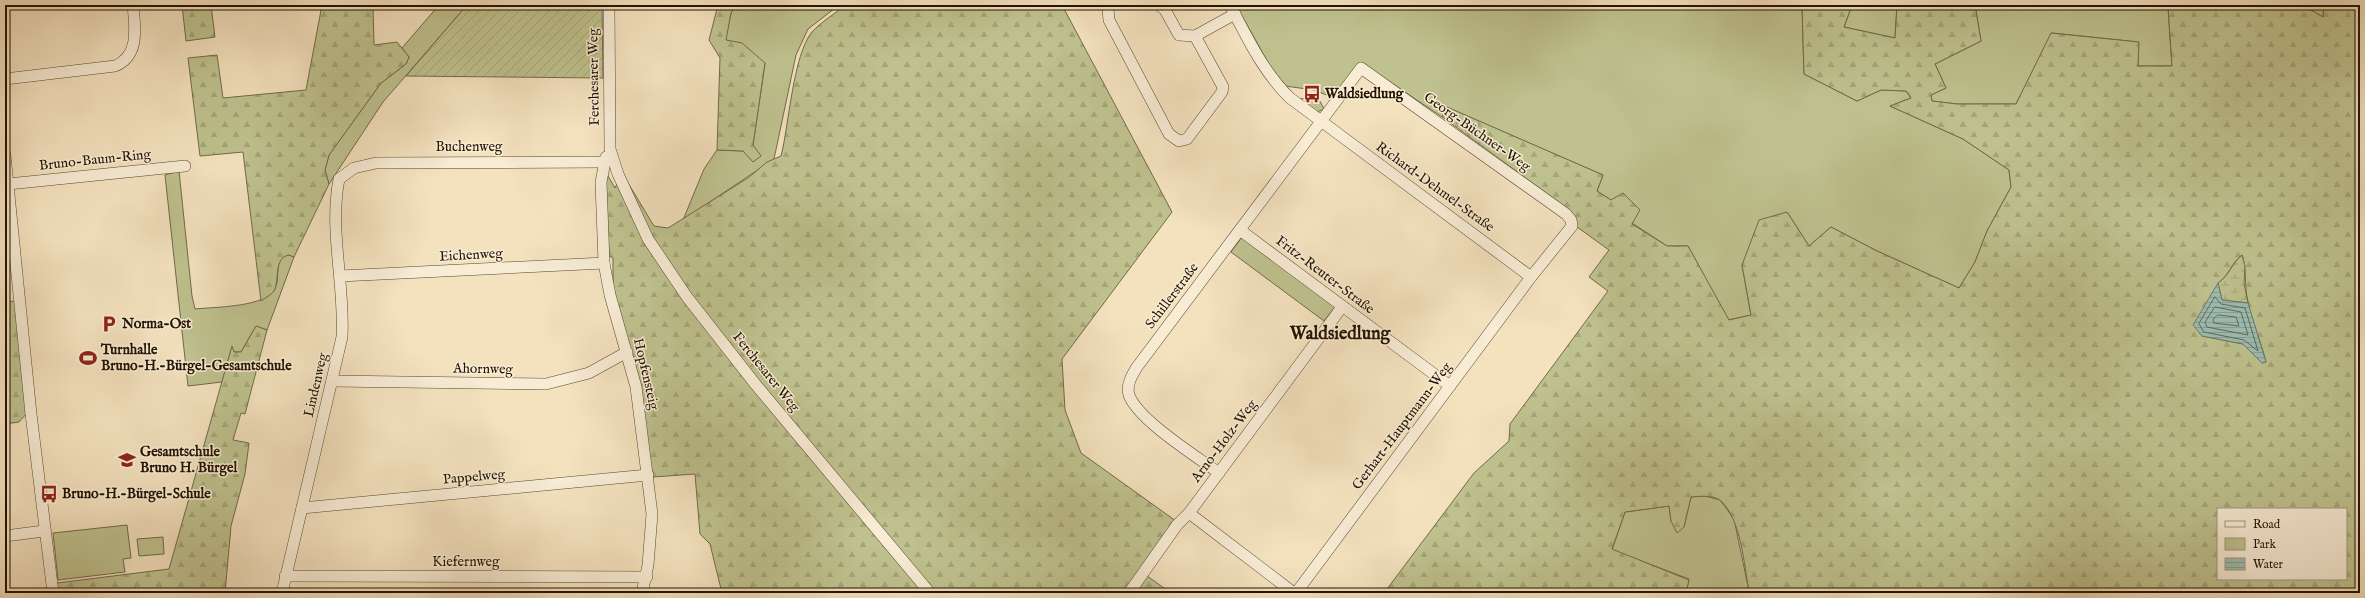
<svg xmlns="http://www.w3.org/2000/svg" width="2365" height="598" viewBox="0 0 2365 598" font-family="'IM FELL English',serif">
	<defs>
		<pattern id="forest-firs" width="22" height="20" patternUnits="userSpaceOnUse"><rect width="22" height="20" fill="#bfc28f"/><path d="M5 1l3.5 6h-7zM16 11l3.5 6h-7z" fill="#a4a67a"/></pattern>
		<pattern id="wetland-marsh" width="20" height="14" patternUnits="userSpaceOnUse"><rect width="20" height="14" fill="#bfc28f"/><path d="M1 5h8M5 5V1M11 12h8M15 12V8" fill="none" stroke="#a4a67a"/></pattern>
		<pattern id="garden-furrows" width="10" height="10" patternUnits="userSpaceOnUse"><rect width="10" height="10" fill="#bfc28f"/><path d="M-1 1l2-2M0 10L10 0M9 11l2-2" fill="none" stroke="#a4a67a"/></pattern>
		<pattern id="water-rules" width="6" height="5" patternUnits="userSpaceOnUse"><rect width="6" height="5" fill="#9cbeb2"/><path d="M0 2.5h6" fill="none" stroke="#86a297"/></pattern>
	</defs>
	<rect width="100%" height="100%" fill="#f4e2bf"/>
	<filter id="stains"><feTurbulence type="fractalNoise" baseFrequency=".005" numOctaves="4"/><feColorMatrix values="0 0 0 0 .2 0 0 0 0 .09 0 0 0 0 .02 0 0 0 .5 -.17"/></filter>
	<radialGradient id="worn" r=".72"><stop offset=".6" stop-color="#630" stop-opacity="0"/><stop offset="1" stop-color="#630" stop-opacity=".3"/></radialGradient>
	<g fill="#bfc28f" stroke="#716a48">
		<polygon points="439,5 467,5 383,102 329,184 325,170 329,155 381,83 406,64 409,57 402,48"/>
		<polygon points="736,5 839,5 808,29 796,55 774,159 683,220 704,169 717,150 743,151 753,145 765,63 725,40 731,13"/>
		<polygon points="1236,5 1802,5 1804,74 1857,101 1881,90 1906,91 1911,98 1890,106 1963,139 2009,170 2011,187 1987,231 1975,262 1959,288 1877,251 1831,227 1809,246 1787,212 1742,265 1751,315 1728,320 1688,246 1667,246 1632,223 1611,200 1597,191 1603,175 1446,107 1442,117 1365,65 1334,98 1314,90 1285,86 1270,66"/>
		<polygon points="1852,5 1897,5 1895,38 1844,27"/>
		<polygon points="1975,5 2191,5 2168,7 2172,66 2138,66 2138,42 2052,33 2016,104 1957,104 1932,101 1931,95 1946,88 1935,64 1981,41"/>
		<polygon points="2302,5 2324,5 2323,17"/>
		<polygon points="1307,98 1320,101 1324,109 1317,112 1300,99"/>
		<path d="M179 171 192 296 195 309C215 307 258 307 272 293 283 283 271 257 289 255L294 257 267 330 256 326 241 352H234L232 347 222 382 188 386 165 175Z"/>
		<polygon points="1242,237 1335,307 1324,321 1231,252"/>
		<polygon points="1705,496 1720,500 1734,519 1749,591 1686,593 1689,579 1612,550 1625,512 1669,506 1671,521 1684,527 1691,497"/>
		<polygon points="127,525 131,558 123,559 125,572 58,580 53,533"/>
		<polygon points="163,537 164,554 139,556 137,539"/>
	</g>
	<g fill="url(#forest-firs)" stroke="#716a48" fill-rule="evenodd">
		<polygon points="182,5 211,5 215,37 186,41"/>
		<path d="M322 5H373L374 45 397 42 409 57 406 64 381 83 329 155 325 170 329 184 294 257 289 255C273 258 280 280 274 291 271 295 265 298 261 301L243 152 200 156 188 58 217 55 223 98 306 90Z"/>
		<polygon points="718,5 736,5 731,13 726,40 742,43 765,63 753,145 761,156 753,162 743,151 717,150 720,58 709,40"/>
		<path d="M845 5H1062L1172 212 1062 359 1065 410 1081 453 1176 521 1140 571 1171 593H722L710 544 700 534 695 474 653 477 613 293V258L609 256 605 171 615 188 622 173 654 226 668 228 748 178 767 162 781 156C789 125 793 55 812 32 821 22 835 14 845 5Z"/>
		<path d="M1802 5H1852L1844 27 1895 38 1897 5H1975L1981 41 1935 64 1946 88 1931 95 1932 101 1957 104H2016L2051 33 2139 42 2138 66H2172L2168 7 2302 5 2323 17 2324 5H2360V593H1745L1749 591C1744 565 1741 519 1721 501 1714 495 1700 496 1691 497L1684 527 1677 533 1671 521 1669 506 1625 512 1612 549 1689 580 1686 593H1384L1474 473 1509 441 1510 424 1608 291 1589 277 1609 250 1577 227 1571 211 1442 117 1447 107 1603 175 1597 191 1611 200 1623 193 1640 210 1632 224 1667 246H1688L1729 320 1751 315 1742 265 1759 220 1787 212 1809 246 1831 227 1877 251 1959 288 1975 262 1987 231 2011 187 2009 170 1963 139 1890 106 1911 98 1906 91 1881 90 1857 101 1804 74ZM2242 255C2247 270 2244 286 2248 302 2252 322 2261 341 2266 362L2262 363 2243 344 2202 336 2218 283C2229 276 2231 263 2242 255ZM2218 509H2346V579H2218Z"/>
		<polygon points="15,301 27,413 19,422 5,424 5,302"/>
		<polygon points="256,326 267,330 245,414 241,413 233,440 249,443 245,474 231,526 225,593 151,593 150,589 131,593 58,593 57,583 169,569 232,346 234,352 241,352"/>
	</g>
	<path fill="url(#wetland-marsh)" stroke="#716a48" d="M2242 255 2245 266 2244 283 2248 303 2222 300 2218 283C2229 276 2232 263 2242 255Z"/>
	<polygon fill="url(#garden-furrows)" stroke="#716a48" points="467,5 602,5 603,78 406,76"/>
	<polygon fill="url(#water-rules)" stroke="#6c7a6b" points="2218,283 2222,300 2248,303 2266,362 2262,363 2243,344 2202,336 2193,325"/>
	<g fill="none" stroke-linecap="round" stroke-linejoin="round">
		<g stroke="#606859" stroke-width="1">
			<polygon points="2215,297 2221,304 2245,308 2258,351 2244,340 2204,332 2199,324"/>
			<polygon points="2215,307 2241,312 2248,335 2207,327 2205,323"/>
			<polygon points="2218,315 2236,317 2239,326 2214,323 2213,320"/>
		</g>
		<g stroke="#574730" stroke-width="12">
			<g id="minor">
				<polyline points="609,5 610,149 618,174 648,239 687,297 756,385 930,593"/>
				<polyline points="1111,5 1108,9 1109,20 1169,134 1179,141 1187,139 1222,92 1223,87 1195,36"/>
				<polyline points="1159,5 1165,10 1179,35 1195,36 1235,14"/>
				<path d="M1230 5C1247 37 1263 72 1290 98L1531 277"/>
				<path d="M5 79 115 66C140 56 135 27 133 5"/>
				<polyline points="5,155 31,414 53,593"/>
				<polyline points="606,157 601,182 604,263 610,295 636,387 652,514 648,565 642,593"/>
				<polyline points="8,184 185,166"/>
				<polyline points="1240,230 1450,386"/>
				<polyline points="340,276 604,263"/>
				<polyline points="332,381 546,384 589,373 627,352"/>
				<path d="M1219 473C1196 456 1138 420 1129 395 1126 385 1132 375 1137 367L1361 68 1566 214 1571 220 1572 226 1531 277 1296 593"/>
				<polyline points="302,508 648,475"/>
				<polyline points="1189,513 1294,593"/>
				<polyline points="5,536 44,531"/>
				<polyline points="285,576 647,577"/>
				<path d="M282 593 342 337C345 285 329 231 339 179L354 168 376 163 604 162"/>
				<polyline points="1129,593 1177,525 1189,513 1342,307"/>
			</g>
		</g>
		<use href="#minor" stroke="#f8ecd5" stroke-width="11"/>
	</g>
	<defs>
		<g id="bus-bare" transform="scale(1.38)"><path d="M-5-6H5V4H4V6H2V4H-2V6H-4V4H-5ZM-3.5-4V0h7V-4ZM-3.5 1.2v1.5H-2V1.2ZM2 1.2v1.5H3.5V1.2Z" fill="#8f2418" stroke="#f8ecd5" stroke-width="2.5" paint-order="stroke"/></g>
		<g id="parking-bare" transform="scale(1.38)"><path d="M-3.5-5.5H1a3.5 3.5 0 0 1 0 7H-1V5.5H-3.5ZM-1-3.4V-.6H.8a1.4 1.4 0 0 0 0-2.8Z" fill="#8f2418" stroke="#f8ecd5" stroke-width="2.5" paint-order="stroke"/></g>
		<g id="stadium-bare" transform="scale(1.38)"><path d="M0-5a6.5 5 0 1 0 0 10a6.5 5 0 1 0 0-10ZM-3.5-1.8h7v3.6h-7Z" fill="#8f2418" stroke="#f8ecd5" stroke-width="2.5" paint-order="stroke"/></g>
		<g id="school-bare" transform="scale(1.38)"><path d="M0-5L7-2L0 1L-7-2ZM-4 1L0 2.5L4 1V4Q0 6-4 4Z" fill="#8f2418" stroke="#f8ecd5" stroke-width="2.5" paint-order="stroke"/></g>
	</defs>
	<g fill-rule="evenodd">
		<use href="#bus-bare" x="1312" y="94"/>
		<use href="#parking-bare" x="109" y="324"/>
		<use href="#stadium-bare" x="88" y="358"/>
		<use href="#school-bare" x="127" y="460"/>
		<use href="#bus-bare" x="49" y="494"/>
	</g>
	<g text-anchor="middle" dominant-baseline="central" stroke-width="3" stroke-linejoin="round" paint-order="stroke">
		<g font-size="14" fill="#231300" stroke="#f8ecd5">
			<text transform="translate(594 77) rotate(-91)">Ferchesarer Weg</text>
			<text transform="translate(1477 132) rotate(35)">Georg-Büchner-Weg</text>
			<text x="469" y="147">Buchenweg</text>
			<text transform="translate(95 160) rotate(-6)">Bruno-Baum-Ring</text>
			<text transform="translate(1435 187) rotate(36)">Richard-Dehmel-Straße</text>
			<text transform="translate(471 255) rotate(-3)">Eichenweg</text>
			<text transform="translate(1325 275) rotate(37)">Fritz-Reuter-Straße</text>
			<text transform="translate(1172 296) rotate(-53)">Schillerstraße</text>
			<text transform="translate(483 369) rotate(1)">Ahornweg</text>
			<text transform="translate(766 372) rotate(51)">Ferchesarer Weg</text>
			<text transform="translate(646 374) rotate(77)">Hopfensteig</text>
			<text transform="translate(316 385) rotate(-77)">Lindenweg</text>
			<text transform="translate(1402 426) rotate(-53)">Gerhart-Hauptmann-Weg</text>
			<text transform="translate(1224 441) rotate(-53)">Arno-Holz-Weg</text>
			<text transform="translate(474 477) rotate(-5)">Pappelweg</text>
			<text x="466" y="562">Kiefernweg</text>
		</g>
		<g font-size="14" font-weight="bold" fill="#231300" stroke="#f8ecd5" text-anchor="start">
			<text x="1325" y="94">Waldsiedlung</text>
			<text x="122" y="324">Norma-Ost</text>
			<text x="101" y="350">Turnhalle<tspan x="101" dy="16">Bruno-H.-Bürgel-Gesamtschule</tspan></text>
			<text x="140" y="452">Gesamtschule<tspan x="140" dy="16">Bruno H. Bürgel</tspan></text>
			<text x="62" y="494">Bruno-H.-Bürgel-Schule</text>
		</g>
		<g font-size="18" font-weight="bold" fill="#231300" stroke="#f8ecd5">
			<text x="1340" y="334">Waldsiedlung</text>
		</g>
	</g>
	<rect width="2365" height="598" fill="none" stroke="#f4e2bf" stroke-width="20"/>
	<rect x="6" y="6" width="2353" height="586" fill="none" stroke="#231300" stroke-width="2"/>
	<rect x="10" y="10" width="2345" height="578" fill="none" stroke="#231300"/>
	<rect x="2217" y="508" width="130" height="72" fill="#f8ecd5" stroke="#a39580"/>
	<rect x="2225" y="521" width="20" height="6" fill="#f8ecd5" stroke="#a39580"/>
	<text x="2253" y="528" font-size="12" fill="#231300">Road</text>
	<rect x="2225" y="538" width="20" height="12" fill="#bfc28f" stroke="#a39580"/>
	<text x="2253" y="548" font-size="12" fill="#231300">Park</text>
	<rect x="2225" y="558" width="20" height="12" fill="url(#water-rules)" stroke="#a39580"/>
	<text x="2253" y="568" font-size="12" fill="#231300">Water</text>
	<rect width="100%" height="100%" filter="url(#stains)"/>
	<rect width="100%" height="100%" fill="url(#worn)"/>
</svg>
